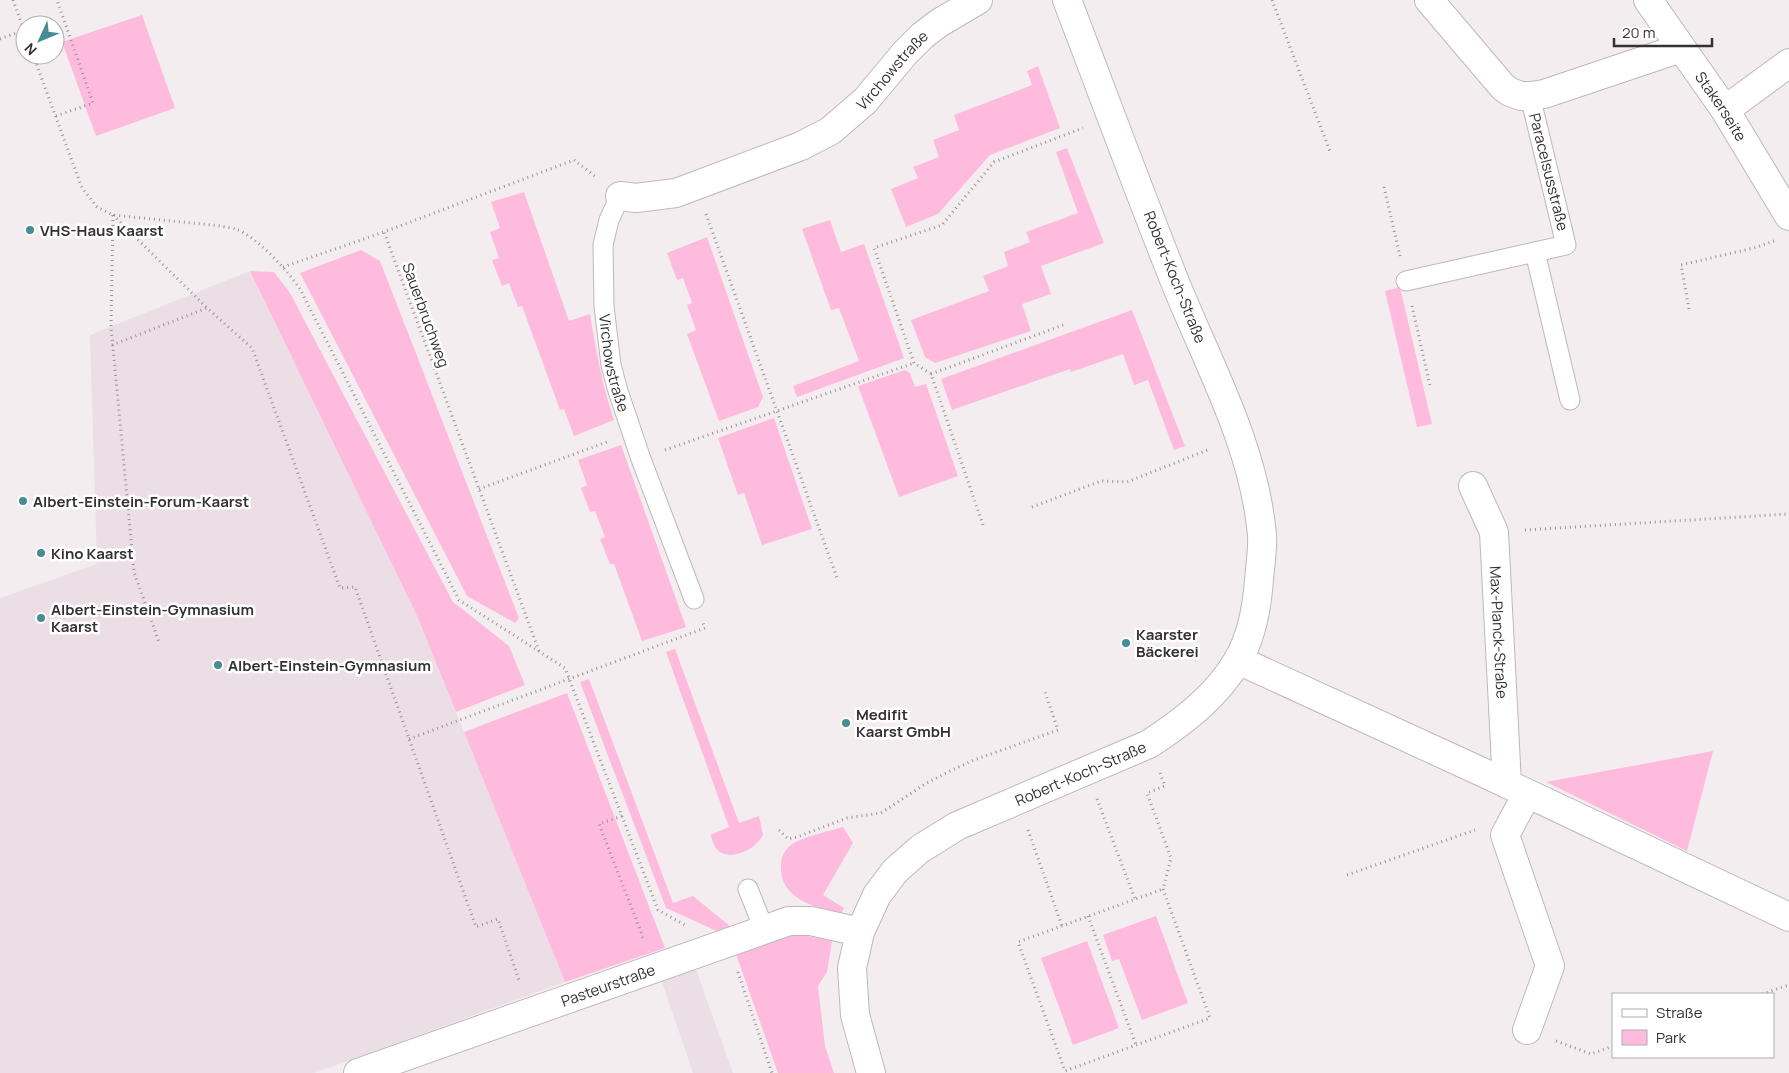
<svg xmlns="http://www.w3.org/2000/svg" width="1789" height="1073" viewBox="0 0 1789 1073" font-family="Manrope,sans-serif">
	<rect width="100%" height="100%" fill="#f3edf0"/>
	<g fill="#ecdee5">
		<polygon points="250,271 418,618 565,982 314,1073 0,1073 0,598 97,564 90,335"/>
		<polygon points="695,967 733,1073 693,1073 661,979"/>
	</g>
	<g fill="#febbde">
		<polygon points="142,15 175,108 96,136 62,42"/>
		<polygon points="1038,66 1060,128 990,155 938,214 906,227 891,189 918,178 913,167 939,157 933,140 959,130 954,115 1032,85 1027,71"/>
		<polygon points="1067,148 1104,243 1041,266 1051,294 1022,304 1031,331 935,363 925,357 911,320 989,291 983,276 1008,266 1004,252 1030,242 1026,232 1078,213 1056,152"/>
		<path d="M524 192 569 321 590 314C596 350 602 385 614 420L574 436 564 409 560 410 522 306 518 307 509 283 502 286 492 260 499 258 490 232 500 228 491 202Z"/>
		<polygon points="830,220 841,252 864,244 904,358 797,397 793,386 859,361 839,308 831,310 802,229"/>
		<polygon points="707,237 763,397 758,407 719,421 687,334 696,330 687,305 692,303 683,278 677,280 667,253"/>
		<polygon points="361,250 380,261 519,618 515,623 467,596 300,273"/>
		<polygon points="250,271 274,272 290,293 453,602 509,646 525,685 456,712 418,618"/>
		<polygon points="1400,287 1432,424 1417,427 1385,291"/>
		<polygon points="1132,310 1185,446 1174,450 1148,380 1134,385 1123,354 1071,372 1070,369 952,410 941,379"/>
		<polygon points="905,370 910,373 915,387 926,384 958,476 899,497 858,386"/>
		<polygon points="774,418 812,529 762,545 744,493 738,495 718,438"/>
		<polygon points="621,445 686,627 642,641 614,564 610,564 600,539 605,537 595,511 590,512 581,488 587,485 578,460"/>
		<path d="M675 649 739 823 759 816 763 835C756 850 727 864 715 847 713 843 712 838 710 835L729 827 666 652Z"/>
		<polygon points="589,679 673,903 693,896 731,927 719,932 666,908 580,682"/>
		<polygon points="567,693 665,948 565,982 464,732"/>
		<polygon points="1713,751 1687,851 1546,782"/>
		<path d="M843 827 853 843 823 895 844 908 840 915C814 906 779 899 781 865 781 857 785 849 791 845 802 837 829 831 843 827Z"/>
		<polygon points="1156,916 1188,1003 1142,1020 1119,959 1112,961 1103,935"/>
		<polygon points="792,933 832,941 827,972 818,986 825,1046 834,1073 778,1073 736,954"/>
		<polygon points="1087,941 1119,1028 1073,1045 1041,958"/>
	</g>
	<g fill="none" stroke-linecap="round" stroke-linejoin="round">
		<g stroke="#beb8bb" stroke-width="21">
			<g id="service">
				<path id="s1" d="M620 196 609 220 603 245 604 306 611 365 618 391 641 459 694 599"/>
				<polyline points="1535,252 1570,400"/>
				<polyline points="1406,281 1566,245 1530,96"/>
				<polyline points="748,889 764,929"/>
			</g>
		</g>
		<g stroke="#beb8bb" stroke-width="30">
			<g id="minor">
				<polyline points="1429,0 1503,87 1510,92 1521,96 1530,96 1544,94 1681,48"/>
				<path id="s2" d="M1648 0 1725 110 1789 216"/>
				<polyline points="1725,110 1789,63"/>
				<path id="s3" d="M620 196 636 198 676 193 801 146 830 131 865 101 905 53 922 36 939 23 978 0"/>
				<path id="s4" d="M1473 486 1494 532 1507 784"/>
				<polyline points="1238,660 1482,772 1789,917"/>
				<polyline points="1527,1030 1550,966 1505,835 1527,794"/>
				<path id="s5" d="M358 1073 789 921H811L860 932"/>
				<path id="s6" d="M871 1073 855 1015 852 968 860 932 877 895 895 871 920 849 957 826 1149 744C1183 722 1217 696 1238 660 1252 636 1257 607 1259 580 1260 566 1263 550 1262 535 1254 445 1208 364 1175 282 1138 189 1103 94 1067 0"/>
			</g>
		</g>
		<g stroke="#999496" stroke-width="3" stroke-dasharray="1 4" stroke-linecap="butt">
			<polyline points="13,0 25,33"/>
			<polyline points="1272,0 1331,154"/>
			<polyline points="0,39 24,30"/>
			<path d="M33 55 82 188 97 207 113 215 221 226C226 227 232 228 236 229 257 237 288 271 300 289L459 600 565 668 658 910 685 925"/>
			<polyline points="56,116 93,103 57,0"/>
			<polyline points="1384,187 1400,256"/>
			<polyline points="706,214 837,578"/>
			<polyline points="113,215 111,326 134,572 159,642"/>
			<polyline points="113,215 207,308"/>
			<polyline points="283,267 384,232"/>
			<polyline points="1412,306 1430,386"/>
			<polyline points="1689,309 1681,265 1754,248 1774,241"/>
			<polyline points="112,345 207,308 252,348 340,588 355,587 476,927 498,919 520,983"/>
			<polyline points="931,374 1066,324"/>
			<polyline points="665,450 914,363"/>
			<polyline points="479,489 607,442"/>
			<polyline points="1032,507 1101,481 1127,482 1210,449"/>
			<polyline points="983,525 931,374 914,363 874,248 942,225 994,162 1083,128"/>
			<polyline points="1525,530 1789,514"/>
			<polyline points="539,651 384,232 574,160 596,177"/>
			<polyline points="409,739 705,628 703,623"/>
			<polyline points="1160,773 1165,786 1147,793 1171,858 1163,889"/>
			<polyline points="1097,799 1135,899"/>
			<polyline points="622,816 599,824 643,937 647,939"/>
			<polyline points="779,830 788,839 797,837 847,818 881,813 925,784 950,771 974,760 1058,730 1045,692"/>
			<polyline points="1028,830 1062,926"/>
			<polyline points="1347,875 1475,830"/>
			<polygon points="1163,889 1210,1018 1065,1071 1018,942"/>
			<polyline points="1088,916 1136,1045"/>
			<polyline points="738,972 772,1073"/>
			<polyline points="1762,994 1789,985"/>
			<polyline points="1556,1041 1591,1054 1613,1046"/>
		</g>
		<use href="#service" stroke="#fff" stroke-width="19"/>
		<use href="#minor" stroke="#fff" stroke-width="28"/>
	</g>
	<g fill="#458c95" stroke="#fff" stroke-width="2">
		<circle cx="30" cy="230" r="5"/>
		<circle cx="23" cy="501" r="5"/>
		<circle cx="41" cy="553" r="5"/>
		<circle cx="41" cy="618" r="5"/>
		<circle cx="1126" cy="643" r="5"/>
		<circle cx="218" cy="665" r="5"/>
		<circle cx="846" cy="723" r="5"/>
	</g>
	<g text-anchor="middle" dominant-baseline="central" stroke-width="5" stroke-linejoin="round" paint-order="stroke">
		<g font-size="15" fill="#343132" stroke="#fff">
			<text stroke="none"><textPath href="#s3" startOffset="310">Virchowstraße</textPath></text>
			<text stroke="none"><textPath href="#s2" startOffset="129">Stakerseite</textPath></text>
			<text transform="translate(1549 172) rotate(76)">Paracelsusstraße</text>
			<text transform="translate(1175 277) rotate(68)">Robert-Koch-Straße</text>
			<text transform="translate(426 315) rotate(70)">Sauerbruchweg</text>
			<text stroke="none"><textPath href="#s1" startOffset="171">Virchowstraße</textPath></text>
			<text stroke="none"><textPath href="#s4" startOffset="151">Max-Planck-Straße</textPath></text>
			<text stroke="none"><textPath href="#s6" startOffset="426">Robert-Koch-Straße</textPath></text>
			<text stroke="none"><textPath href="#s5" startOffset="265">Pasteurstraße</textPath></text>
		</g>
		<g font-size="15" font-weight="bold" fill="#343132" stroke="#fff" text-anchor="start">
			<text x="40" y="230">VHS-Haus Kaarst</text>
			<text x="33" y="501">Albert-Einstein-Forum-Kaarst</text>
			<text x="51" y="553">Kino Kaarst</text>
			<text x="51" y="609">Albert-Einstein-Gymnasium<tspan x="51" dy="17">Kaarst</tspan></text>
			<text x="1136" y="634">Kaarster<tspan x="1136" dy="17">Bäckerei</tspan></text>
			<text x="228" y="665">Albert-Einstein-Gymnasium</text>
			<text x="856" y="714">Medifit<tspan x="856" dy="17">Kaarst GmbH</tspan></text>
		</g>
	</g>
	<rect x="1612" y="993" width="162" height="65" fill="#ffffff" stroke="#aeadad"/>
	<rect x="1622" y="1009" width="25" height="8" fill="#ffffff" stroke="#aeadad"/>
	<text x="1656" y="1018" font-size="15" fill="#343132">Straße</text>
	<rect x="1622" y="1030" width="25" height="15" fill="#febbde" stroke="#aeadad"/>
	<text x="1656" y="1043" font-size="15" fill="#343132">Park</text>
	<g transform="translate(40 40) rotate(226)"><circle r="24" fill="#ffffff" stroke="#aeadad"/>
	<path d="M0-4L9 19L0 12L-9 19Z" fill="#458c95"/>
	<text y="-8" font-size="14" font-weight="bold" text-anchor="middle" fill="#343132">N</text>
	</g>
	<path d="M1614 38v8h98v-8" fill="none" stroke="#343132" stroke-width="2.5"/>
	<text x="1622" y="38" font-size="15" fill="#343132" stroke="#ffffff" stroke-width="4" paint-order="stroke">20 m</text>
</svg>
